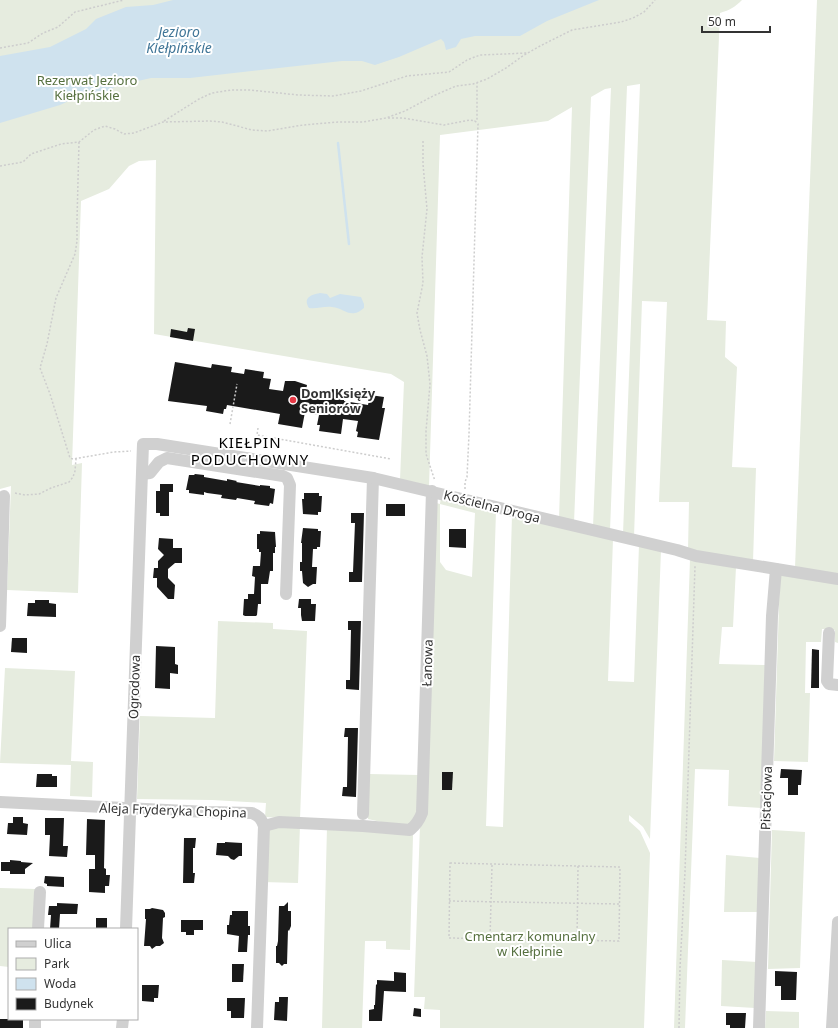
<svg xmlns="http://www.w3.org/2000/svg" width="838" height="1028" viewBox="0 0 838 1028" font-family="'Noto Sans',sans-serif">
	<rect width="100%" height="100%" fill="#fff"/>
	<g fill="#e6ecdf" fill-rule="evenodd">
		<path d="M0 0H742C735 7 730 10 720 13L707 320 726 321 725 357 737 367 732 467 756 468 753 562 688 550 689 502H659L667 302 642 301 634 537 623 534 640 84 627 86 610 531 593 527 611 88 605 89 591 97 574 523 559 519 572 107 548 121 440 135 429 487 400 480 404 382 391 374 154 334 156 160 139 161 129 166 109 189 81 201 72 465 82 463 78 593 7 590 11 486 0 489Z"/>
		<polygon points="817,0 838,0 838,575 795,568"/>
		<path d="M441 497 496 511 486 826 503 827 512 515 613 539 608 681 634 682 639 545 661 550 650 839 643 827 629 815V821L640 831 650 853 644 1028H440V1010L424 1009 425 997H414L420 825 436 503 440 504ZM440 504 475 513 472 577 446 570 440 562Z"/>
		<polygon points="690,559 736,567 733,627 722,627 719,664 765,665 762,808 728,806 729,770 695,769 685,1028 674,1028"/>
		<polygon points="780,574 828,581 838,585 838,643 835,642 835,630 822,629 821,642 806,642 805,693 810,693 808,762 774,761"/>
		<polygon points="218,621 273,623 273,629 307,631 300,819 265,817 266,803 212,800 137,799 140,716 215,718"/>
		<polygon points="5,668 75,671 71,761 93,762 92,797 70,796 71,765 0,763"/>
		<polygon points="369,774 419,775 418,817 411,825 390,824 368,819"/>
		<polygon points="300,825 298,883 263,882 265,833 273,826"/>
		<polygon points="327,827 399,832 413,835 410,950 386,949 386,941 365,941 362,1028 322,1028"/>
		<polygon points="772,830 805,832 800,968 768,969"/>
		<polygon points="726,855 760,858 759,912 724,912"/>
		<polygon points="0,888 36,889 34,929 9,929 9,967 0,966"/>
		<polygon points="722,960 757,962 755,1008 721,1006"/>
		<polygon points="766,1011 799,1012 799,1028 765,1028"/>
	</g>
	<g fill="#cfe2ee">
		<polygon points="173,0 599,0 547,21 520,36 475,36 461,39 456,47 446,50 444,42 441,39 399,57 375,65 362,61 342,61 190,78 151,78 116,86 104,94 73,99 60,105 0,123 0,56 50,47 86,29 96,19 126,7 153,5"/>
		<path d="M320 293 327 294 330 298 340 294 361 297 364 304V308C350 320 345 308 332 307 324 306 317 309 309 308 303 298 310 295 320 293Z"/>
	</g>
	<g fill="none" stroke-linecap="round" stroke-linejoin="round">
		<polyline stroke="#cfe2ee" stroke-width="2.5" points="338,143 349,244"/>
	</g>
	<g fill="#1a1a1a">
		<polygon points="188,328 195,329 193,341 170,337 171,329 187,332"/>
		<polygon points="175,362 211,368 212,364 232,367 231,372 244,374 245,369 264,372 263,378 271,379 269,389 283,391 285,381 295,381 307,385 305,395 330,399 332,389 345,391 344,401 368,405 370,395 384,397 382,408 385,408 379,440 357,437 358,432 356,431 358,421 343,419 341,434 319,431 320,425 317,425 319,415 305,412 302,428 278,424 280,414 227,405 226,409 224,409 223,414 206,411 207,406 168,401"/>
		<polygon points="195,474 204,475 204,477 227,481 227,479 237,481 236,482 260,486 260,485 270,486 270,488 275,489 273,504 270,503 269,506 254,504 255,501 237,498 236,500 221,498 222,495 207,493 204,492 204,495 189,493 189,490 186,490 189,475 194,475"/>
		<polygon points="160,484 173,484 173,492 169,492 169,516 160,516 160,513 156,513 156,491 160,491"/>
		<polygon points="304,493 319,493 319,496 322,496 321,512 318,512 318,515 303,514 302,499 304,499"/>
		<rect x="386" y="504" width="19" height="12"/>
		<polygon points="351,513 364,513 362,582 349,582 349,572 353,572 355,523 351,523"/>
		<polygon points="303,528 318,529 318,531 321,531 320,547 317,547 317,549 313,549 312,567 317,567 316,584 313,584 308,587 303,583 302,571 300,571 300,562 302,562 302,543 301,543"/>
		<polygon points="449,529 466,529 466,548 449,547"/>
		<polygon points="260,531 275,532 276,547 275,547 275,553 273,553 273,571 270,571 268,584 261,584 261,604 258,604 257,615 256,616 245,616 243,615 244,599 248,599 248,594 254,594 255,577 252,576 253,566 260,566 261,552 259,552 259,549 257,549 257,534 260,534"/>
		<polygon points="159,538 173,539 173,548 182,548 182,563 175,563 168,569 168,578 175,585 174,599 168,599 157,587 157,578 153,578 154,568 158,568 158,561 164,555 158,549"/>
		<polygon points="299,599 311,599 311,604 316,604 315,621 302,621 301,615 301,608 298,608"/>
		<polygon points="35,600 49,600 49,603 56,604 56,617 27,616 28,603 35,603"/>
		<polygon points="348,621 361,621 359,690 346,689 346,680 350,680 351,630 348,630"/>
		<polygon points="12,638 27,638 27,653 11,652"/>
		<polygon points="156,646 175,647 175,664 178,665 178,674 170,673 170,689 155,688"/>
		<polygon points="812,649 819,650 819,688 811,688"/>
		<polygon points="345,728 358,728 356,797 342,796 343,787 347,787 348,737 344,737"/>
		<polygon points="781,769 802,770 801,785 798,785 798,795 788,795 788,778 780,778"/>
		<polygon points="442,772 453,772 452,790 442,790"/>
		<polygon points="37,774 52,774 52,776 57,776 57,787 36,787"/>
		<polygon points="13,817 23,817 23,823 28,824 27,835 7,834 8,823 13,823"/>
		<polygon points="45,818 64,818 63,846 68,846 67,857 49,856 50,835 45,835"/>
		<polygon points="87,819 105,820 104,868 106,869 106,875 110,875 109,886 105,886 105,893 89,892 89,869 95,869 95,855 86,855"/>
		<polygon points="184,838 196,838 195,848 193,848 193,873 195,873 194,883 183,883"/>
		<polygon points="225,842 242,843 242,856 239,856 234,860 231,859 228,856 216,855 217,843 225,843"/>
		<polygon points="10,860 21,861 21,862 33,863 25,869 25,874 10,874 10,871 1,871 1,862 10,862"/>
		<polygon points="45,876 64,877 64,887 47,886 47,884 44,883"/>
		<polygon points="288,902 288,911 291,911 291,926 289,931 288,930 287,964 284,964 282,966 279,963 276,963 276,946 277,946 278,941 279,906 284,906"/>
		<polygon points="57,903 78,904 77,914 60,914 59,929 50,929 51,915 48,915 49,906 57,906"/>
		<polygon points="152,908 163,910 165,913 165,917 163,918 162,938 164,943 160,946 156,946 152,949 150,946 144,946 146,919 145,919 145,909 150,909"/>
		<polygon points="232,911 248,911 248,926 250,926 250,935 248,935 247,952 238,952 239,936 227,934 227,925 229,925 230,915 232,915"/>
		<rect x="96" y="918" width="11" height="11"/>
		<polygon points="181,920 203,920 203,930 194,930 194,935 186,935 186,932 181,932"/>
		<polygon points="232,964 244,964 243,982 232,982"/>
		<polygon points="775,971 797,972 796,1000 781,1000 781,986 775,986"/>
		<polygon points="394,972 406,973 406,992 384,991 382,1021 369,1021 369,1010 374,1009 374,1005 375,1005 376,984 377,985 377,980 394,981"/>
		<polygon points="142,985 159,985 158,998 154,998 154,1002 142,1001"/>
		<polygon points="279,997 288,997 287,1021 274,1020 275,1002 279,1002"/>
		<polygon points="227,998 245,998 244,1018 231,1018 231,1011 227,1011"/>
		<polygon points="414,1008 421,1009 421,1017 413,1016"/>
		<polygon points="726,1013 746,1013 745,1028 730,1028 730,1025 726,1025"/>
		<rect x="0" y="1019" width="23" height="9"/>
	</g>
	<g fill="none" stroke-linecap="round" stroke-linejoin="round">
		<g stroke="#cdcdcd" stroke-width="1.5" stroke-dasharray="2 2" stroke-linecap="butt">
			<polyline points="0,48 28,43 43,33 58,27 75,12 124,0"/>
			<polyline points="388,118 403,118 444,125 470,120 475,121"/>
			<polyline points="164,121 199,99 212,93 231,90 250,90 298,95 333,96 361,91 407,76 449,72 467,60 480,55 527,53"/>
			<polyline points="423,141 423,164 427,209 422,257 423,283 417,313 420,330 427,356 430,384 426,431 426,454 435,481"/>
			<polyline points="79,142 77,220 77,241 75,254 56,298 47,344 40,368 50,394 70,458 73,459 114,452 131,451"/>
			<polyline points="0,166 23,162 31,154 61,144 79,142 94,130 105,126 115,129 124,134 134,133 163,122 210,121 222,122 252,130 267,131 303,125 338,122 363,122 386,118 405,111 433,96 456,86 473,84 487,79 506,68 524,55 542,45 572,30 621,22 633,18 644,12 655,0"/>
			<polyline points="230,424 237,384"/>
			<polyline points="258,428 257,435 391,459"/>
			<polyline points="465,489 465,482 467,477 469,434 478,124 475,121 477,119 477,83"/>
			<polyline points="15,493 25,495 39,494 51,488 69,482 73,477 75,471 76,459"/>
			<polygon points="450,863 620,867 619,941 449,938"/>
			<polyline points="449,901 619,904"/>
			<polyline points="490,939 492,865"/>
			<polyline points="577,940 578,866"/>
			<polyline points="679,1028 680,968 685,872 695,566"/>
		</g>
		<g stroke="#d0d0d0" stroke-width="12">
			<polyline points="142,474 150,473 159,462 167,458 283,476 287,478 290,485 286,594"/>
			<polyline points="0,626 4,496"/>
			<polyline points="829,633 827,681 829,684 838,685"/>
			<path d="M0 802 208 812 252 813C259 816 261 818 264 826L257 1028"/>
			<polyline points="363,814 373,478"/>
			<path d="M264 826 279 822 363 826 410 830C416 825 419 821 422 813L432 491"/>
			<polyline points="38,929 40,892"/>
			<polyline points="126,929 143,444 157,444 373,478 677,550 696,556 838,579"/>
			<polyline points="35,1028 35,1019"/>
			<polyline points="122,1028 123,1019"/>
			<polyline points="759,1028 772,616 776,569"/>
			<polyline points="832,1028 838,922"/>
		</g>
	</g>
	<circle fill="#e63946" stroke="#fff" stroke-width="1.5" cx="293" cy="400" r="4"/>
	<g text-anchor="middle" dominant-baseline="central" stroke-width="4" stroke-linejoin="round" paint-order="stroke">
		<g font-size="13" fill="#56703f" stroke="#fff">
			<text x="87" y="80">Rezerwat Jezioro<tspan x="87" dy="15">Kiełpińskie</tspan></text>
			<text x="530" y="936">Cmentarz komunalny<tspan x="530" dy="15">w Kiełpinie</tspan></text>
		</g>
		<g font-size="13" font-weight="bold" fill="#333" stroke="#fff" text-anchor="start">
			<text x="301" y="393">Dom Księży<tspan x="301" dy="15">Seniorów</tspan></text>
		</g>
		<g font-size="13" fill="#333" stroke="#fff">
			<text transform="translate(492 506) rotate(14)">Kościelna Droga</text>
			<text transform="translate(427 663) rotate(-88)">Łanowa</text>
			<text transform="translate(134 687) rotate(-88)">Ogrodowa</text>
			<text transform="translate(766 798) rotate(-88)">Pistacjowa</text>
			<text transform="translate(173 810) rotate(2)">Aleja Fryderyka Chopina</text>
		</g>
		<g font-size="14" font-style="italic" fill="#3f7597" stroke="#fff">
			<text x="179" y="31">Jezioro<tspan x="179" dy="16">Kiełpińskie</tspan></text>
		</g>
		<g font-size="15" letter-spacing="1" fill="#000" stroke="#fff">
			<text x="250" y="442">KIEŁPIN<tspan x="250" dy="17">PODUCHOWNY</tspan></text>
		</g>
	</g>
	<rect x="8" y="928" width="130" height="92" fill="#ffffff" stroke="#adadad"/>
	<rect x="16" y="941" width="20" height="6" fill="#d0d0d0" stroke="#adadad"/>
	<text x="44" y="948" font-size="12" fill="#333333">Ulica</text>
	<rect x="16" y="958" width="20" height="12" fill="#e6ecdf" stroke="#adadad"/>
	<text x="44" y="968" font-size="12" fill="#333333">Park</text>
	<rect x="16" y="978" width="20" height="12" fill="#cfe2ee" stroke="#adadad"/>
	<text x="44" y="988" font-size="12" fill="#333333">Woda</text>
	<rect x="16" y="998" width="20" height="12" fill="#1a1a1a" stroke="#adadad"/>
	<text x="44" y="1008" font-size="12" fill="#333333">Budynek</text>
	<path d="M702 26v6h68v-6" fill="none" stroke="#333333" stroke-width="2"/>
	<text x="708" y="26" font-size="12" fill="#333333" stroke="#ffffff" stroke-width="3" paint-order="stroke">50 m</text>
</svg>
